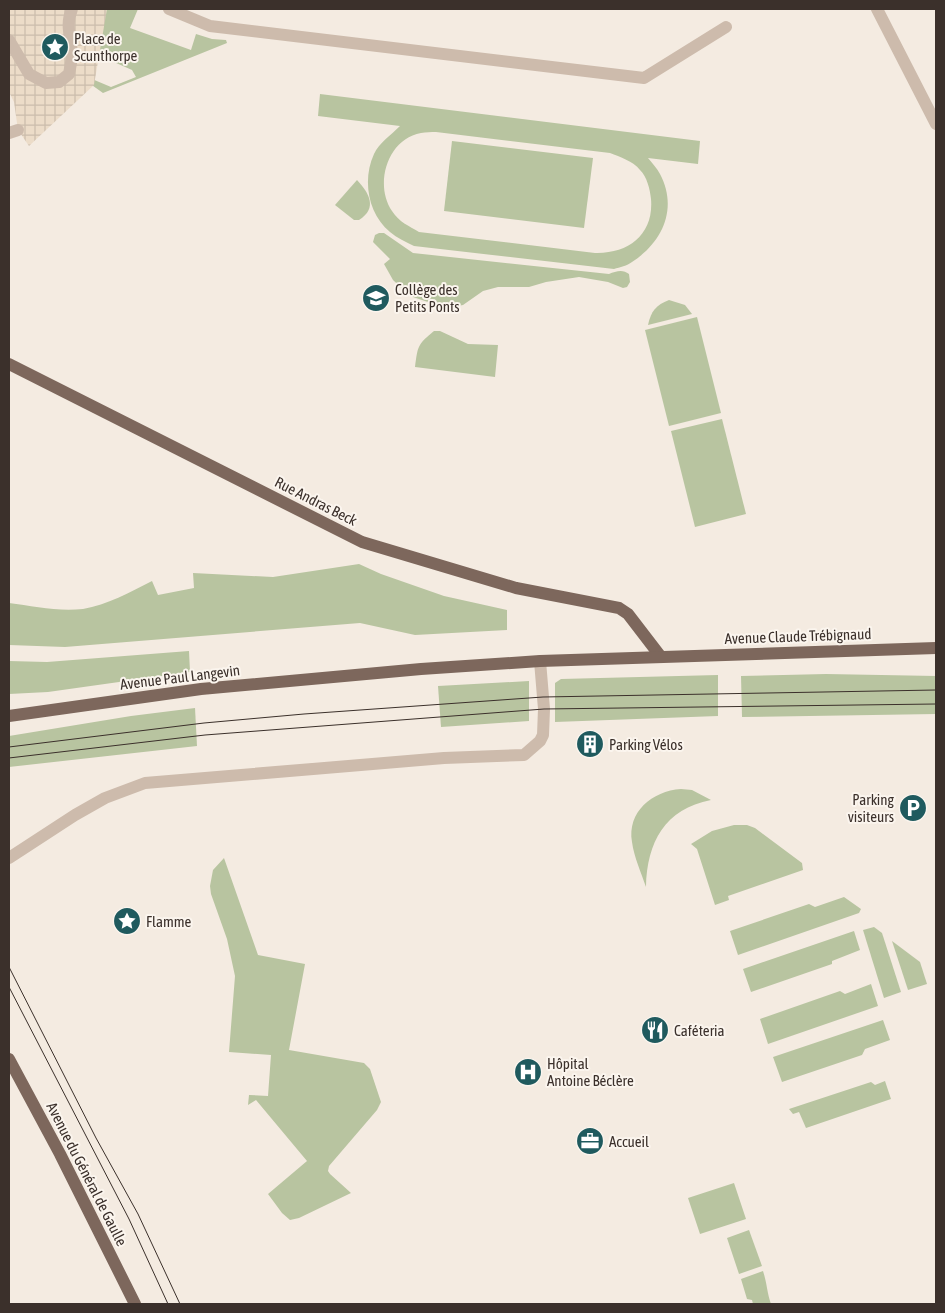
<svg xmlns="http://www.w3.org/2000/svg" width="945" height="1313" viewBox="0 0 945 1313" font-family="'Asap Condensed',sans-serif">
	<defs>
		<pattern id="plaza-grid" width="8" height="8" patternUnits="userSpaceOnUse" patternTransform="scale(1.25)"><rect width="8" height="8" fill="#ecdcc8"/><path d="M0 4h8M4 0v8" fill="none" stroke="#cbbdac"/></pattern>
	</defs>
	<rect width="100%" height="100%" fill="#f4ebe1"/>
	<g fill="#b8c4a0" fill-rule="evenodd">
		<polygon points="95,9 138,9 130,28 191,50 196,34 212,39 226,40 227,43 103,93 89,83 92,79 111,87 136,77 132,70 98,55"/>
		<path d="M320 94 700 141 698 164 648 158C652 163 657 168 660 174 678 208 663 242 632 262 627 266 620 267 614 269L414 246C406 242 397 238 390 232 368 214 362 180 374 154 379 143 391 135 400 126L318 116ZM436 132 610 153C620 157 633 161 640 170 647 177 650 189 651 199 654 234 629 254 595 253L419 232C409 226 399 222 392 211 374 185 387 139 421 133 426 132 431 132 436 132Z"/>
		<polygon points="452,141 593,158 584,228 444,211"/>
		<path d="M357 180C369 193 378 208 359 220H354L335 205Z"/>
		<path d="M379 233H384L413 253 609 274C616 271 623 269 629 274L630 282 627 287 623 288 608 282 579 277 546 282 529 287H498L483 291 463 305 453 307 440 306 410 296 393 280 384 264 390 259 373 242 375 235Z"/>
		<path d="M669 300 685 305 692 314 648 325C651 311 656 305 669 300Z"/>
		<polygon points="697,317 721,413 669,426 645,330"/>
		<path d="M434 331H440L468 344 498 345 495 377 415 367C418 346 417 345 434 331Z"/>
		<polygon points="722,419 746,514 695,527 671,431"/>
		<path d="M359 564 381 574 444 596 507 610V630L415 635 360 623 65 647 9 645V603C33 606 58 612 83 609 107 605 130 592 152 581L158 595 194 588 193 573 273 577Z"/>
		<polygon points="189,651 190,672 48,692 9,694 9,661 47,662"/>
		<polygon points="826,674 936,676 936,714 742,717 741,676"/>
		<polygon points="718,675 718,716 555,722 555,683 561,679"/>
		<polygon points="529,681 529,721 441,727 438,686"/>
		<polygon points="195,708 197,746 9,767 9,736 131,716"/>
		<path d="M681 789 692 790 711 800C665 809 647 842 646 887 641 872 634 857 632 842 627 812 652 791 681 789Z"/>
		<polygon points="734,825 747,825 755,828 802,863 803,870 728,896 729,900 715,905 697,849 691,844 712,831"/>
		<polygon points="224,858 258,955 305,964 289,1050 364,1063 370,1069 381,1102 377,1110 329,1166 328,1171 330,1174 351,1193 299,1218 290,1220 282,1213 268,1194 307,1161 256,1100 248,1105 249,1095 268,1096 271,1055 229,1052 235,976 227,939 211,894 210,886 213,870"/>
		<polygon points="844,897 861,909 859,913 738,955 730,931 809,904 815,907"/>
		<polygon points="874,927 882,933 901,992 884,998 863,930"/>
		<polygon points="854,931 860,950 832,961 832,964 751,992 743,969"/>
		<polygon points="892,941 920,962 927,984 908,990"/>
		<polygon points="871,984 878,1006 768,1044 760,1019 840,991 845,994"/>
		<polygon points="883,1020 890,1040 865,1049 862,1055 782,1082 773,1057"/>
		<polygon points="885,1081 891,1099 806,1128 799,1112 793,1114 789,1109 871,1082 875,1085"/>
		<polygon points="734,1183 746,1219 700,1234 688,1198"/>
		<polygon points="749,1230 762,1266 739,1274 727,1238"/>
		<path d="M763 1271C767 1283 767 1293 771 1304H753L752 1300 747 1299 741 1279Z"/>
	</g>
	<polygon fill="url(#plaza-grid)" points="9,9 107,9 94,85 29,146 18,130 14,102 9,92"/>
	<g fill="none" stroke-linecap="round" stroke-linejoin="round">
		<g stroke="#cdbbac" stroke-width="12">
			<polyline points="169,9 210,26 644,78 726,27"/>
			<polyline points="877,9 936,124"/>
			<path d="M9 40 29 74 46 83 59 82 69 74C70 68 72 60 72 54 71 37 65 25 72 9"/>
			<polyline points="9,133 18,130"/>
			<polyline points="9,858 75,815 105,798 145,783 444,758 524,755 540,741 543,735 544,709 540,661"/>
		</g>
		<g stroke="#7d675c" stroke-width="12">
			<polyline points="9,364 362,542 516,588 619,608 628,614 661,657"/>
			<polyline points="9,716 201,689 421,669 540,661 936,648"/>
			<polyline points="9,1059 60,1154 135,1304"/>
		</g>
		<g stroke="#3b302b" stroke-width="1">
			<polyline points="9,747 204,723 304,714 543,697 936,690"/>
			<polyline points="9,758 205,735 544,709 936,704"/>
			<polyline points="9,967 96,1138 138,1214 180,1304"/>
			<polyline points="9,987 129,1219 168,1304"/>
		</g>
	</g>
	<defs>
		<g id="sight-disc" transform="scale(1.4375)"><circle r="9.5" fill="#1f5a5e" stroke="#fbf5ee"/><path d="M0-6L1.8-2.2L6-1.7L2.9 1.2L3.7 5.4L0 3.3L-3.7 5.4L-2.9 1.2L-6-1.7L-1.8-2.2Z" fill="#fff"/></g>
		<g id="school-disc" transform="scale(1.4375)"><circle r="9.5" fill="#1f5a5e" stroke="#fbf5ee"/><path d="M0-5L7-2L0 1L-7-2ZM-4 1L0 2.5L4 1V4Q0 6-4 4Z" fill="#fff"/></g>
		<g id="building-disc" transform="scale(1.4375)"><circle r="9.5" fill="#1f5a5e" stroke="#fbf5ee"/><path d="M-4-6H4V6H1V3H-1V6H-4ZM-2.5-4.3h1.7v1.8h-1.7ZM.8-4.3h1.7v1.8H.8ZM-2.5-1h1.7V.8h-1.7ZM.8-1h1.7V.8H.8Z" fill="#fff"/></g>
		<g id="parking-disc" transform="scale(1.4375)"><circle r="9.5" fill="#1f5a5e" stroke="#fbf5ee"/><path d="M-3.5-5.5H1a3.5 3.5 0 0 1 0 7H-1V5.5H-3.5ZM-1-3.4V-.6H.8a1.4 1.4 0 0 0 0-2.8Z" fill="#fff"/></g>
		<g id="restaurant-disc" transform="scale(1.4375)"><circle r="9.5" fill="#1f5a5e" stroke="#fbf5ee"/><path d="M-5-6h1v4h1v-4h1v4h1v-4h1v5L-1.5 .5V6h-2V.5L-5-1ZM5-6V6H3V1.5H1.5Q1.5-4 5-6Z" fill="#fff"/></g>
		<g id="hospital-disc" transform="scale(1.4375)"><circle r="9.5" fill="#1f5a5e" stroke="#fbf5ee"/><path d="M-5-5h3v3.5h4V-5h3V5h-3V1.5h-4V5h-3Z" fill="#fff"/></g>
		<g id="office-disc" transform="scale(1.4375)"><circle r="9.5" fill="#1f5a5e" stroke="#fbf5ee"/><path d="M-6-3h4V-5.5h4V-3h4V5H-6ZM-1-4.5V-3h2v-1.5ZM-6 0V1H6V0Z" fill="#fff"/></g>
	</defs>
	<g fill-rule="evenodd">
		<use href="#sight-disc" x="55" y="47"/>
		<use href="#school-disc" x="376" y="298"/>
		<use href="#building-disc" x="590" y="744"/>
		<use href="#parking-disc" x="913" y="808"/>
		<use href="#sight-disc" x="127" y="921"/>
		<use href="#restaurant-disc" x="655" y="1030"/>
		<use href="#hospital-disc" x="528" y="1072"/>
		<use href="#office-disc" x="590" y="1141"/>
	</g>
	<g text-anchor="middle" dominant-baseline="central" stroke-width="4" stroke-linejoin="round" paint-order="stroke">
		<g font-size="15" fill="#3b302b" stroke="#fbf5ee" text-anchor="start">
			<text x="74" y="38">Place de<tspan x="74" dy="17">Scunthorpe</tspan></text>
			<text x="395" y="289">Collège des<tspan x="395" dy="17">Petits Ponts</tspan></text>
			<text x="609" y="744">Parking Vélos</text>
			<text x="894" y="799" text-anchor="end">Parking<tspan x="894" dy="17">visiteurs</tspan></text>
			<text x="146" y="921">Flamme</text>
			<text x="674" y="1030">Caféteria</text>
			<text x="547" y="1063">Hôpital<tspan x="547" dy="17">Antoine Béclère</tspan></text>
			<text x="609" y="1141">Accueil</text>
		</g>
		<g font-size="15" fill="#3b302b" stroke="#fbf5ee">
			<text transform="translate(316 501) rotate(27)">Rue Andras Beck</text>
			<text transform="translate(798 636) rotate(-2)">Avenue Claude Trébignaud</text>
			<text transform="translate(180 677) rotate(-7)">Avenue Paul Langevin</text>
			<text transform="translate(87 1174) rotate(63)">Avenue du Général de Gaulle</text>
		</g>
	</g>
	<rect width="945" height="1313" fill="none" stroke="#3b302b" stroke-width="20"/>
</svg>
